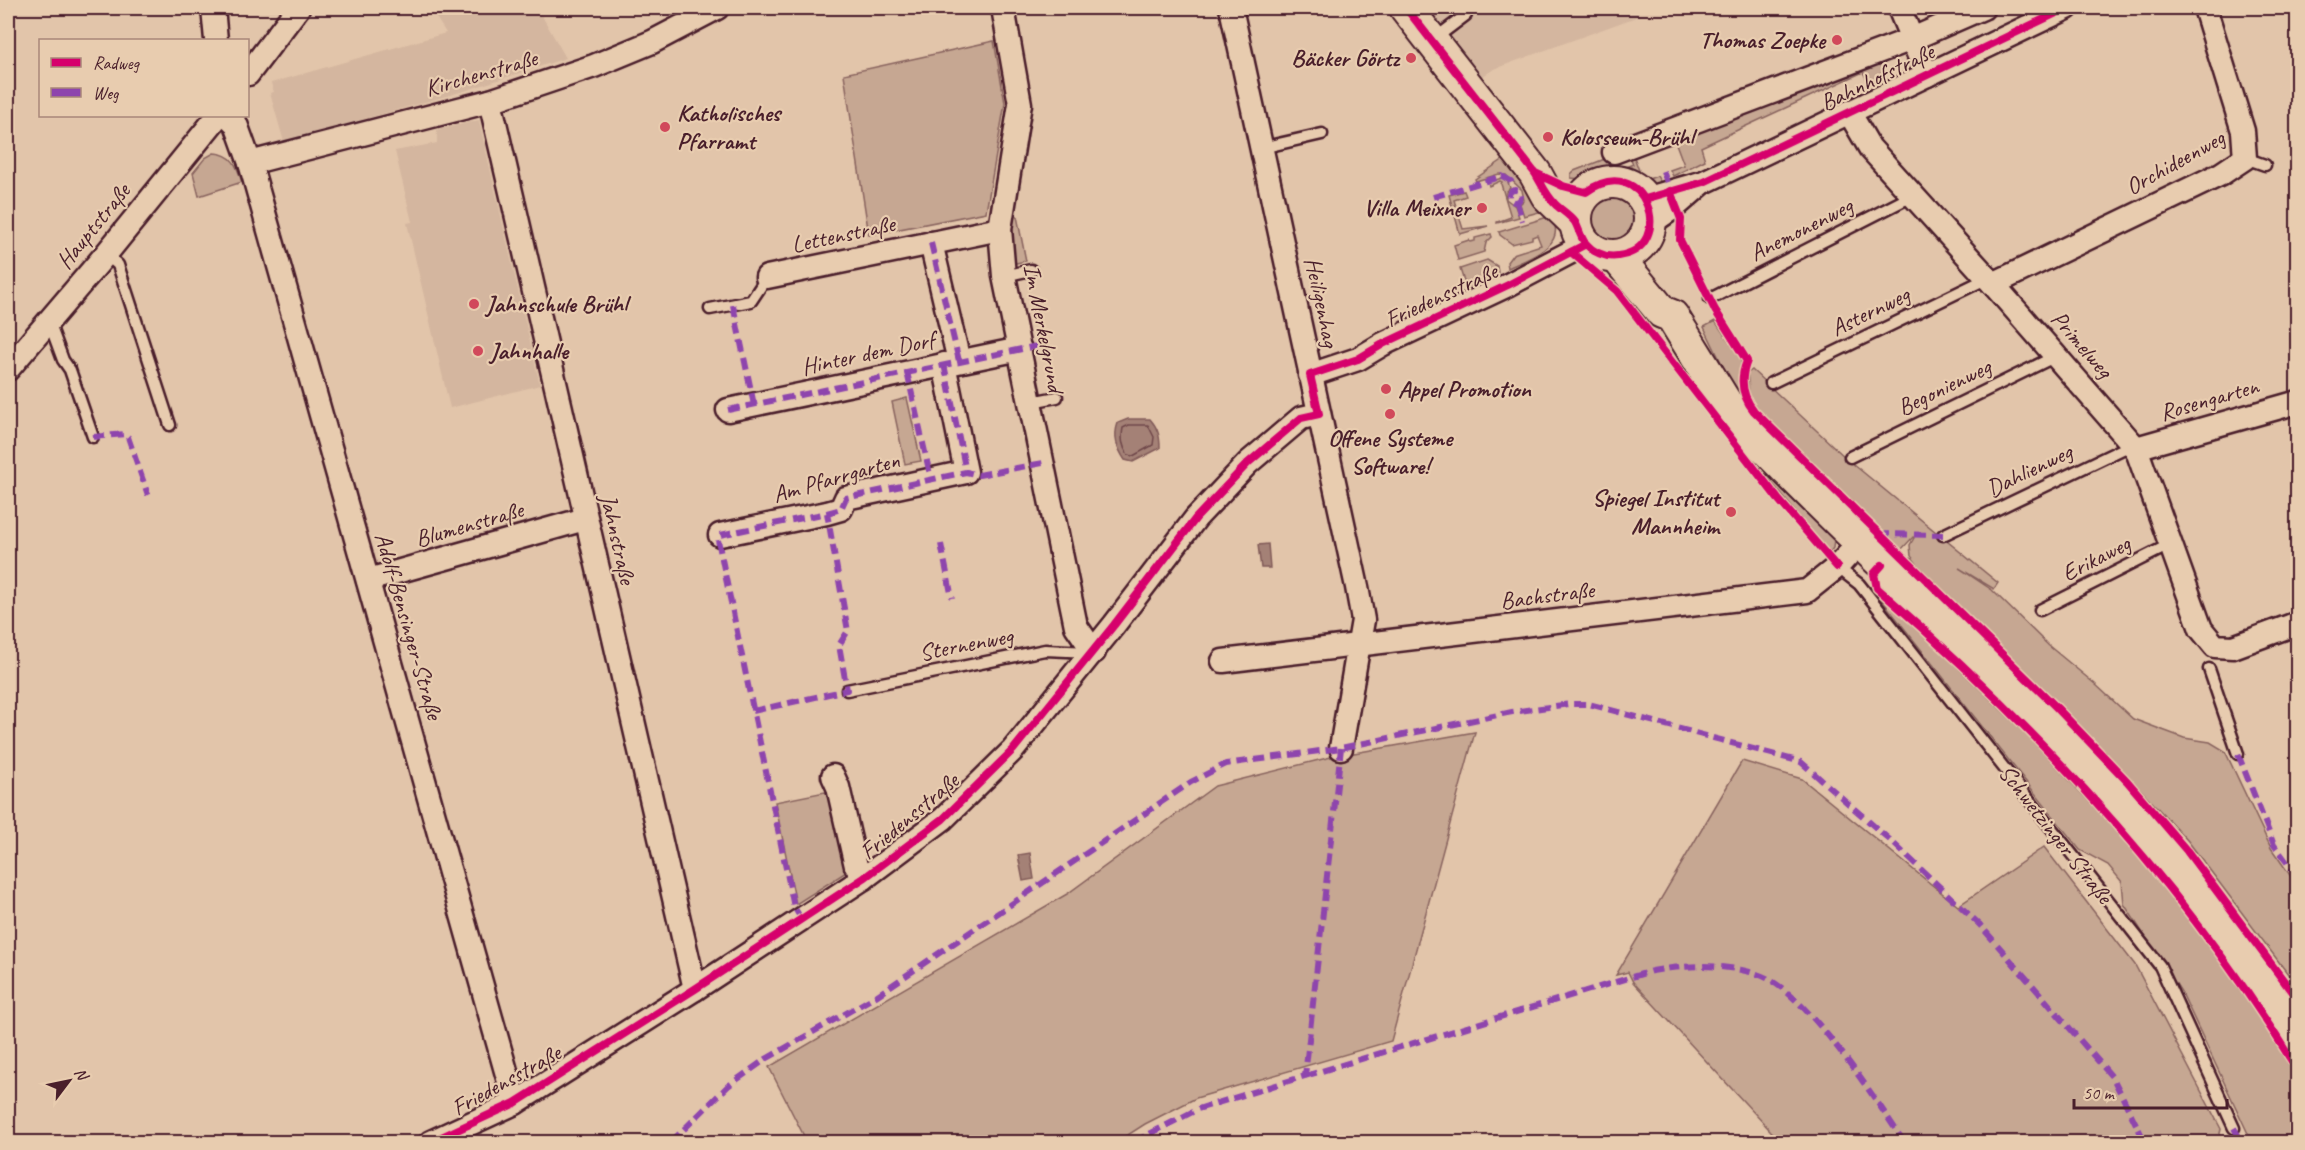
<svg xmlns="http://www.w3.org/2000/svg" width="2305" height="1150" viewBox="0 0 2305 1150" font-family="Caveat,sans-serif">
	<rect width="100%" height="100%" fill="#e2c5aa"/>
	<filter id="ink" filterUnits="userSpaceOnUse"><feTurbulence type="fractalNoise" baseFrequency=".0167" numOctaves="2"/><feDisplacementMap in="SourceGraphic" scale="12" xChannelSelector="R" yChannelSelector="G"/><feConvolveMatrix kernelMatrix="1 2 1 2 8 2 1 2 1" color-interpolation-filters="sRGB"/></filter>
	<g filter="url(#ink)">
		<g fill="#d4b69f">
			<polygon points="446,8 540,8 538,9 566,58 464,91 284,142 270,93 274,92 271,83 446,33 435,16"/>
			<polygon points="1425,8 1636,8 1639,16 1494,69 1480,78"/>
			<polygon points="479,120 540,385 450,408 407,223 412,222 395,151 437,143 437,130"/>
		</g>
		<g fill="#c6a792" stroke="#88635e" stroke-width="1.5">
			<polygon points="994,41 1005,103 986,212 869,235 844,74"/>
			<path d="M1884 57C1884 70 1881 79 1869 84L1863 72 1701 147 1705 160 1673 176 1670 170 1684 165 1675 141 1661 146V143Z"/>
			<path d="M1645 145 1648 152 1634 157 1643 181 1657 176 1662 185 1649 188C1634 177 1619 169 1600 174 1589 176 1582 180 1571 178V174L1574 171 1610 157 1616 171 1633 164 1628 151Z"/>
			<path d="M214 153C233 154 237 166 242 182L199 196 193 173 205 158Z"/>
			<polygon points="1504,159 1546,210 1524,216 1520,204 1524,200 1522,190 1506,175 1499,174 1476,181 1475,179"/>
			<polygon points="1502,178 1508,182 1510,188 1506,192 1506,199 1515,206 1519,217 1497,223 1497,222 1511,217 1501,184 1502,182 1500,181 1489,186 1488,182"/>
			<polygon points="1464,191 1466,196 1454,200 1463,229 1488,226 1460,234 1449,195"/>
			<circle cx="1613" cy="218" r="23"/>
			<polygon points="1017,216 1026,261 1011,264 1009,240 1012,217"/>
			<path d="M1551 216C1569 246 1529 258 1508 268L1507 262 1513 254 1541 245 1537 235 1532 237V239L1512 244 1500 235 1499 232Z"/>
			<polygon points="1491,234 1492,237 1486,243 1484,252 1458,260 1454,245 1469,240 1470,242 1475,241 1475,238"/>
			<polygon points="1487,260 1497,266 1498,273 1466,288 1460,269"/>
			<polygon points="1715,321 1741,359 1739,392 1736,393 1704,327"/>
			<polygon points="1752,370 1847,459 1998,583 1994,589 1959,568 1992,590 2049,646 2095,684 2133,719 2184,738 2210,742 2225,751 2271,848 2297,885 2297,986 2188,841 2118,765 1918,565 1911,556 1910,545 1914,538 1913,537 1900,551 1749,402 1748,373"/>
			<polygon points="907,398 921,461 905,464 892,402"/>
			<polygon points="1750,449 1834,538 1833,548 1829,553 1747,452"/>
			<polygon points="1877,594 1882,594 2031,739 2119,834 2185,913 2262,1020 2297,1079 2297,1142 2252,1142 2182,993 2124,904 2122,882 2108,865 2080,850"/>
			<polygon points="1475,732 1391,1041 1196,1098 1145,1124 1117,1142 807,1142 769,1067 1067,894 1215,786 1331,757"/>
			<polygon points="1742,761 1802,779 1958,906 2044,847 2135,965 2221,1129 2218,1142 1781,1142 1633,982 1628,972 1616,975"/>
			<polygon points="825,792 836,800 851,869 796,904 775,802"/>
		</g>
		<g fill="#a48176" stroke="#805a58" stroke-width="1.5">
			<path d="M1128 419H1150C1158 428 1160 436 1160 448L1133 462 1125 460C1117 448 1113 437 1118 423Z"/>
			<polygon points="1268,544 1270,568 1261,568 1258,545"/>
			<polygon points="1030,853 1034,879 1023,881 1018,855"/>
		</g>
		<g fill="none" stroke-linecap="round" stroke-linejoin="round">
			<path stroke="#6e4649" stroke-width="1.5" d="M1129 425H1148L1154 437 1153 445 1133 456 1128 455C1122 446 1121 439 1123 428Z"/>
			<g stroke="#4a1f2b" stroke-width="15">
				<g id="lane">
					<polyline points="1433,40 1466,15"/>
					<polyline points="1261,148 1322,134"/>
					<polyline points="2245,158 2265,165"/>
					<polyline points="106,254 118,265 170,425"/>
					<polyline points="1004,276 1031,270"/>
					<polyline points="1710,299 1912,196"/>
					<polyline points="710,309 751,301 767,277"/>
					<polyline points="49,322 63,360 70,370 93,437"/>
					<polyline points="1771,383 1988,278"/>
					<polyline points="1031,402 1057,397"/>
					<polyline points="1850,457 2056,356"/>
					<polyline points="1943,535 2133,444"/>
					<polyline points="1837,567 1859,584 2160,966 2234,1128"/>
					<polyline points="2040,610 2171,544"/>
					<polyline points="2209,669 2238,754"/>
					<polyline points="847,690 1045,650 1090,652"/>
				</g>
			</g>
			<g stroke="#4a1f2b" stroke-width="27">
				<g id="street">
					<polyline points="213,8 216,40"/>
					<polyline points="1003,8 1020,104 1000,229 1004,276 1076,626 1094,652"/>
					<polyline points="1231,8 1357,587 1363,620 1341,748"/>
					<polyline points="1899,8 1927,75"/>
					<polyline points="248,74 298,8"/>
					<polyline points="490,101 695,989"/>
					<polyline points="1849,112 1870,148 1993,284 2136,448 2201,629 2215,646 2233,647 2298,623"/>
					<polyline points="228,116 236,124 250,163 515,1103"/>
					<polyline points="1614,152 1912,39 1983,8"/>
					<polyline points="250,163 490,101 594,66 652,42 717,8"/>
					<polyline points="1645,199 1704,182 2067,8"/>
					<polyline points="1651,223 1676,206 1700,185"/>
					<polyline points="931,243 959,361"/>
					<polyline points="767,277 1000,229"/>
					<polyline points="1993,284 2221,174 2245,158 2243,131 2205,8"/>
					<polyline points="8,369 106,254 218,116"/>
					<polyline points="1310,375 1358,359 1383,344 1508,285 1586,244"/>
					<polyline points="728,410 1020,349"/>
					<polyline points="2136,448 2298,402"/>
					<polyline points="720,535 827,513 841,509 846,498 966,472 944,364"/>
					<polyline points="368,580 585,519"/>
					<polyline points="1223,661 1807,591 1837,567 1859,543"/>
					<polyline points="833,776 838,787 856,866 864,878"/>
					<polyline points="431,1142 515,1103 695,989 864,878 943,819 1013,750 1114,625 1196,518 1248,463 1301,418 1319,414"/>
				</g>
			</g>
			<g stroke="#4a1f2b" stroke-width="36">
				<g id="secondary">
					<polyline points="1406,8 1535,173 1547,195 1576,223"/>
					<circle cx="1613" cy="219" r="37"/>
					<path d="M1616 256 1662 312 1672 316 1725 402 1740 422C1865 553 2003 672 2125 807 2189 877 2246 954 2298 1034"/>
				</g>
			</g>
			<use href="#lane" stroke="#e8ccaf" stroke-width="10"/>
			<use href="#street" stroke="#e8ccaf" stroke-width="22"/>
			<use href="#secondary" stroke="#e8ccaf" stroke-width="32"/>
			<g stroke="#8e44ad" stroke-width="6" stroke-dasharray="12 6" stroke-linecap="butt">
				<polyline points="1663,171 1671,194"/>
				<circle cx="1515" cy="196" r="6"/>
				<polyline points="1433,197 1502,176 1511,181 1514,190"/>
				<polyline points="1517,202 1522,221"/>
				<polyline points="931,243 959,361"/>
				<polyline points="733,305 754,405"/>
				<polyline points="944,364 966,472"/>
				<polyline points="907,372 931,479"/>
				<polyline points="728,410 1046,344"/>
				<polyline points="93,437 125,434 128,437 148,495"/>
				<polyline points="1878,534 1943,535"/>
				<polyline points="941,544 952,598"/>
				<polyline points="753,711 847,690 839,645 848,631 827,513"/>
				<polyline points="2238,754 2274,845 2298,877"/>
				<polyline points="802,920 794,907 718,540 720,535 827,513 841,509 846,498 966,472 979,475 1043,463"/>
				<path d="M1305 1076 1652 971C1687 965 1721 963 1757 974 1804 988 1876 1100 1904 1142"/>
				<polyline points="2234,1128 2242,1142"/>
				<polyline points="671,1142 728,1086 766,1059 876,996 1191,782 1226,764 1341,748 1512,712 1570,704 1589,704 1801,762 1891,841 1980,925 2113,1078 2145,1142"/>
				<polyline points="1134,1142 1198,1109 1305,1076 1341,748"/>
			</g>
			<g stroke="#e8ccaf" stroke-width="11">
				<g id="cycleway">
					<path d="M1406 8 1535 173C1541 183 1546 195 1555 204 1561 210 1570 215 1575 222 1579 229 1580 236 1585 243 1593 252 1605 258 1618 256 1679 248 1645 149 1586 192L1563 186 1535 173"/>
					<path d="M1670 191 1681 219 1680 240 1715 310 1747 361C1739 380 1742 396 1754 411L2057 708 2127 781 2187 851 2298 1000"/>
					<polyline points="1645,199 1704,182 2067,8"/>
					<polyline points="1571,252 1617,291 1778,499 1837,567"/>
					<path d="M1882 565 1874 574 1877 588C2038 728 2187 888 2298 1071"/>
					<polyline points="431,1142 515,1103 695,989 864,878 943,819 1013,750 1114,625 1196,518 1248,463 1301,418 1319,414 1310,375 1358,359 1383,344 1508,285 1586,244"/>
				</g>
			</g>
			<use href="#cycleway" stroke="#d6006c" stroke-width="8"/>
		</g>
	</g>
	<g fill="#d1495b" stroke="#e8ccaf" stroke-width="2">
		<circle cx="1837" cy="40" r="6"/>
		<circle cx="1411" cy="58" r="6"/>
		<circle cx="665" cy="127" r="6"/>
		<circle cx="1548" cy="137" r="6"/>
		<circle cx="1482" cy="208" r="6"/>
		<circle cx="474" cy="304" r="6"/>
		<circle cx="478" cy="351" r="6"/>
		<circle cx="1386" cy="389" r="6"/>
		<circle cx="1390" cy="414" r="6"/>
		<circle cx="1731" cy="512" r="6"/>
	</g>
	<g text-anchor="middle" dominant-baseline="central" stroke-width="4.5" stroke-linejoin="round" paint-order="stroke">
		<g font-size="24" font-weight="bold" fill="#4a1f2b" stroke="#e8ccaf" text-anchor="start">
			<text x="1825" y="40" text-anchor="end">Thomas Zoepke</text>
			<text x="1399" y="58" text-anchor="end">Bäcker Görtz</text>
			<text x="677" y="113">Katholisches<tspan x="677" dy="28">Pfarramt</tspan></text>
			<text x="1560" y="137">Kolosseum-Brühl</text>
			<text x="1470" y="208" text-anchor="end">Villa Meixner</text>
			<text x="486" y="304">Jahnschule Brühl</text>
			<text x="490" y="351">Jahnhalle</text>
			<text x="1398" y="389">Appel Promotion</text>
			<text x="1390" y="438" text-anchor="middle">Offene Systeme<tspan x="1390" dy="28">Software!</tspan></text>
			<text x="1719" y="498" text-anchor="end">Spiegel Institut<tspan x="1719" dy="28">Mannheim</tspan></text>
		</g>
		<g font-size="24" fill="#4a1f2b" stroke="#e8ccaf">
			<text transform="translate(481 73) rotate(-16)">Kirchenstraße</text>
			<text transform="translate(1877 77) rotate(-26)">Bahnhofstraße</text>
			<text transform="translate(2175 162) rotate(-29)">Orchideenweg</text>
			<text transform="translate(93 226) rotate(-51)">Hauptstraße</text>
			<text transform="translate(1801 229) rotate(-27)">Anemonenweg</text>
			<text transform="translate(843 234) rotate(-12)">Lettenstraße</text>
			<text transform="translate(1441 295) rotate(-25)">Friedensstraße</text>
			<text transform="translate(1322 302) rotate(78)">Heiligenhag</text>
			<text transform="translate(1870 311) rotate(-26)">Asternweg</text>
			<text transform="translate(1044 328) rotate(79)">Im Merkelgrund</text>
			<text transform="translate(2082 344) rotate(49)">Primelweg</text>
			<text transform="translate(868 353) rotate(-12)">Hinter dem Dorf</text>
			<text transform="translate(1944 387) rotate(-26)">Begonienweg</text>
			<text transform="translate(2209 399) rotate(-16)">Rosengarten</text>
			<text transform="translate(2029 470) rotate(-26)">Dahlienweg</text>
			<text transform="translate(836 477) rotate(-16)">Am Pfarrgarten</text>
			<text transform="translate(469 524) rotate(-16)">Blumenstraße</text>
			<text transform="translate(618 539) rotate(77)">Jahnstraße</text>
			<text transform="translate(2096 558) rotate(-27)">Erikaweg</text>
			<text transform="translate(1547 595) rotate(-7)">Bachstraße</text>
			<text transform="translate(409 626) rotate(74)">Adolf-Bensinger-Straße</text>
			<text transform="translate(966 644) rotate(-11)">Sternenweg</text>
			<text transform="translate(909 816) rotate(-40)">Friedensstraße</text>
			<text transform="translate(2056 834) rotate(52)">Schwetzinger Straße</text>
			<text transform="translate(506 1080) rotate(-29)">Friedensstraße</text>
		</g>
	</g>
	<rect width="2305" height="1150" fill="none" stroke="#e8ccaf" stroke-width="30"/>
	<rect x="15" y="15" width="2275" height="1120" fill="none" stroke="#4a1f2b" stroke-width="2" filter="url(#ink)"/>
	<rect x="39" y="39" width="210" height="78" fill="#e8ccaf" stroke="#a9877a" stroke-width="1.5"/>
	<rect x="51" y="58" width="30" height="9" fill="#d6006c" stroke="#a9877a" stroke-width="1.5"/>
	<text x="93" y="69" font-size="18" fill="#4a1f2b">Radweg</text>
	<rect x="51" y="88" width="30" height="9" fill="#8e44ad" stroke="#a9877a" stroke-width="1.5"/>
	<text x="93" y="99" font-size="18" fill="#4a1f2b">Weg</text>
	<g transform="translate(69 1081) rotate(58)" stroke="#e8ccaf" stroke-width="4.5" paint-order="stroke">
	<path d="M0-4.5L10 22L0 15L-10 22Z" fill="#4a1f2b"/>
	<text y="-9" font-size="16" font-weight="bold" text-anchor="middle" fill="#4a1f2b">N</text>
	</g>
	<path d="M2074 1099v9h153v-9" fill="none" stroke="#4a1f2b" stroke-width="3"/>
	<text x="2083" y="1099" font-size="18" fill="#4a1f2b" stroke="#e8ccaf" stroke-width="4.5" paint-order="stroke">50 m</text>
</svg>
